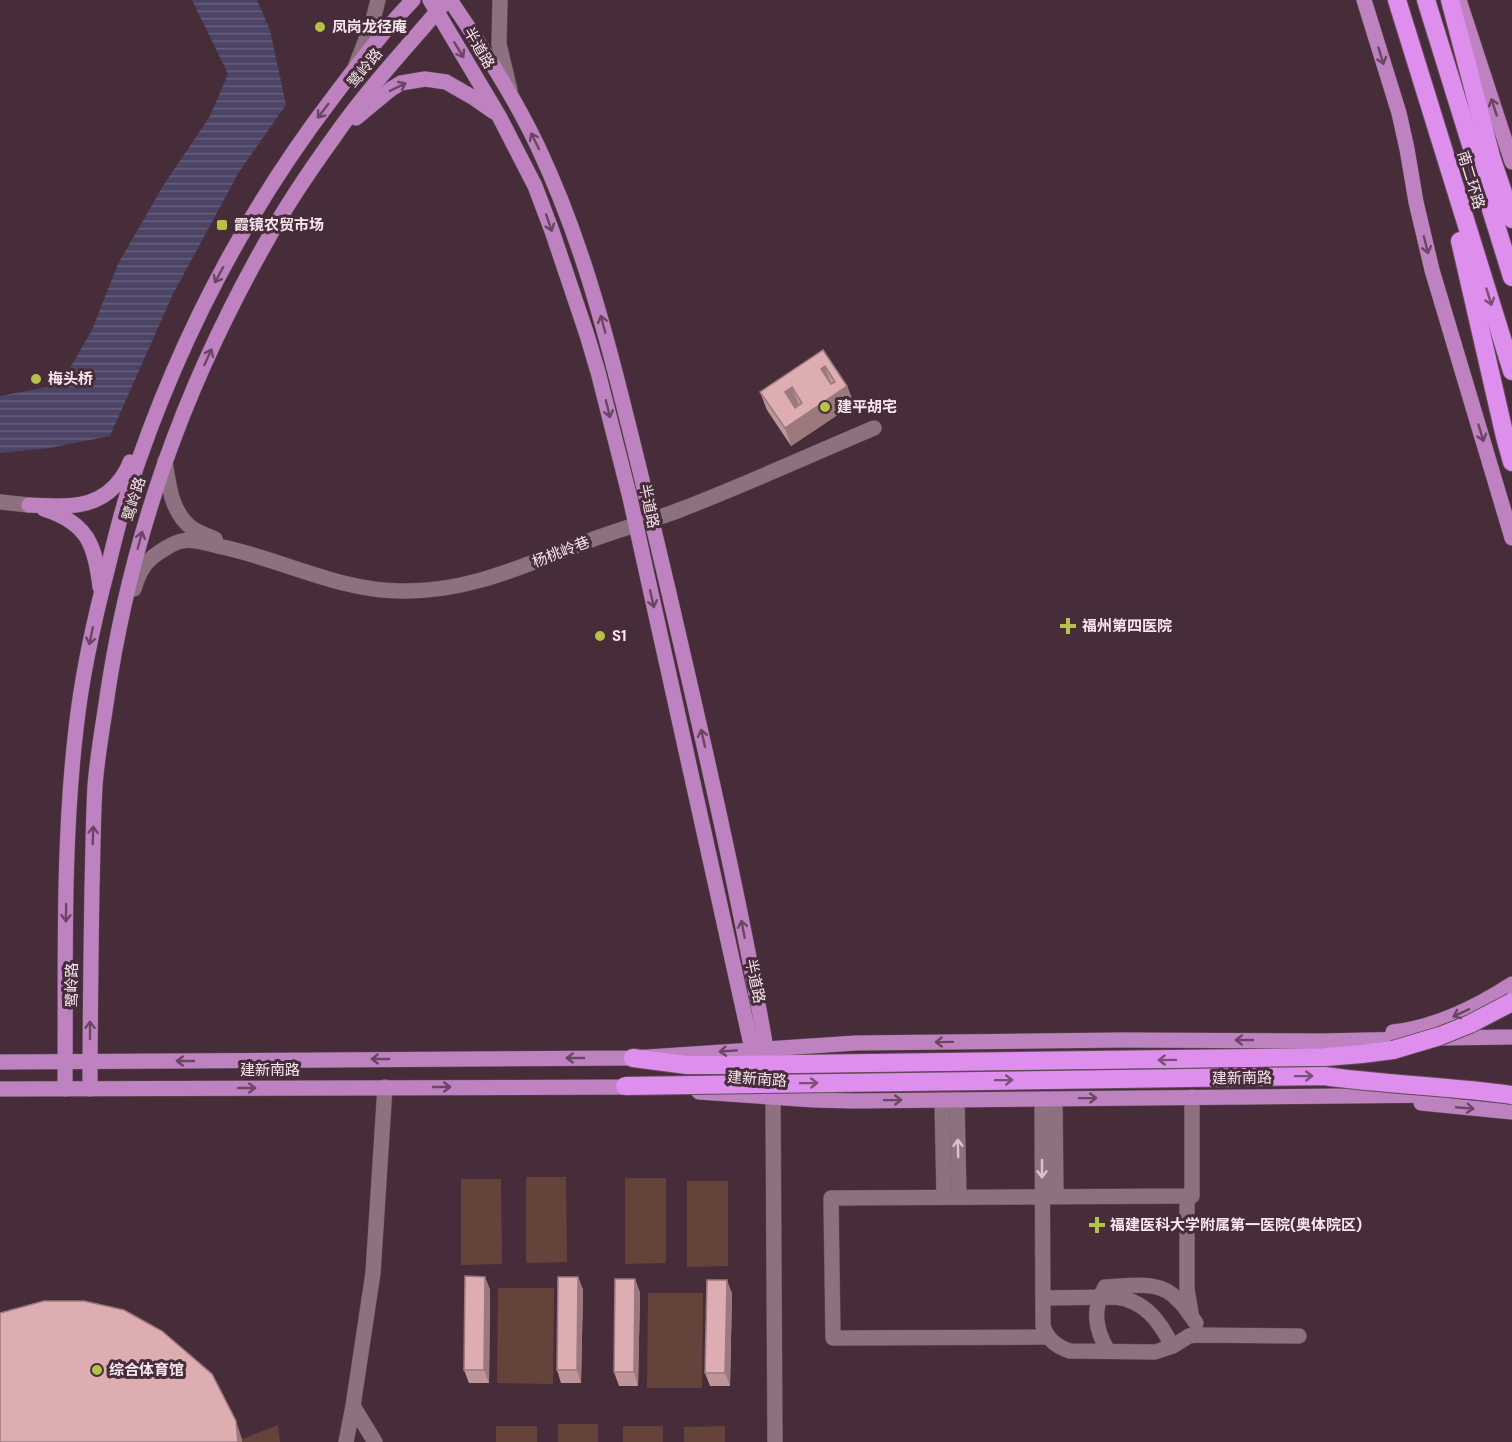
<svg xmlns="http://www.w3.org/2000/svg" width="1512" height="1442" viewBox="0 0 1512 1442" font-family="'DM Sans','Noto Sans SC',sans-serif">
	<defs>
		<pattern id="water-rules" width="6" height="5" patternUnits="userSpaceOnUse" patternTransform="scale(1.5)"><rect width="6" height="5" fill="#4c4465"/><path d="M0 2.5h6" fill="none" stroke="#675f7b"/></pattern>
	</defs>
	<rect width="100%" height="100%" fill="#472d3a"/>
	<g fill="#63433a">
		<polygon points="526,1177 566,1177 567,1262 526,1263"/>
		<polygon points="625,1178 666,1178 666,1263 625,1264"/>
		<polygon points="461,1179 501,1179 502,1264 461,1265"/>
		<polygon points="687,1181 728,1181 728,1266 687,1267"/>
		<polygon points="498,1288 554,1288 553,1384 497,1383"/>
		<polygon points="648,1293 703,1293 702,1388 647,1388"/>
		<rect x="558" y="1424" width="40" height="18"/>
		<polygon points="278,1425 280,1442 242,1442 242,1439"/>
		<rect x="496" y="1426" width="41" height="16"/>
		<rect x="623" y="1426" width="40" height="16"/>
		<polygon points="725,1426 725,1442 684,1442 684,1427"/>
	</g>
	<polygon fill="url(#water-rules)" points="192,0 257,0 270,30 286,105 239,172 173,294 110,436 49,448 0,453 0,396 47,387 67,373 92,330 118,264 163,186 210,116 228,74"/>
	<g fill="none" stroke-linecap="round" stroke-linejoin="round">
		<g stroke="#614c57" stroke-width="16">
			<g id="minor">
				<polyline points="500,0 499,44 510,90"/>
				<polyline points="356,65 372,24 378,0"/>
				<path d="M165 461C169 486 171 513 193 529 200 533 208 536 215 539"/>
				<polyline points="0,502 29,505"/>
				<path d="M134 589C140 568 147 559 166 548 171 545 177 542 182 541 194 538 207 544 218 546 279 558 338 591 402 591 477 592 536 559 605 535 631 526 657 519 682 509 747 484 810 455 874 428"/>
				<polyline points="773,1098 775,1442"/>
				<path d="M1042 1099 1043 1326C1047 1339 1057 1347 1070 1351L1155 1352 1173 1346 1189 1336 1196 1335 1299 1336"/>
				<polyline points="1055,1099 1056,1196"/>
				<polyline points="942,1100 944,1197"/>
				<polyline points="957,1100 959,1197"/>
				<polyline points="1187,1196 1187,1289 1191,1313"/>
				<path d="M1043 1298 1115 1297C1144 1300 1160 1321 1172 1346"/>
				<polyline points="1048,1337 833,1338 831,1198 1192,1196 1192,1097"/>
				<path d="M1108 1351C1095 1329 1092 1309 1105 1287 1130 1286 1160 1279 1178 1300 1185 1306 1190 1315 1196 1323"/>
				<polyline points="353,1406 375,1442"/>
				<polyline points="346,1442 353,1406 373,1273 385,1087"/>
			</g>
		</g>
		<g stroke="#614c57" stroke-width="16">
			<g id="major">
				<polyline points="430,0 499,116 535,186 552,231 587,335 598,372 630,498 752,1049"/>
				<path d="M450 0C482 47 514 96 538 147 579 234 603 322 626 415 641 474 655 534 669 593 704 744 739 895 766 1048"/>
				<polyline points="1364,0 1399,113 1407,149 1416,202 1432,270 1512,538"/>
				<polyline points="1459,0 1512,162"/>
				<polyline points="356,118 391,89 401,83 425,79 446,82 474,98 494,112"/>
				<path d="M29 505C61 506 91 511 115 486 122 478 127 471 130 462"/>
				<path d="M44 509C88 523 95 545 100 587"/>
				<path d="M1393 1032C1437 1027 1476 1007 1512 984"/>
				<polyline points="1440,1038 1512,1037"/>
				<polyline points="0,1062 633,1058 856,1043 1121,1040 1321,1041 1416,1039"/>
				<polyline points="0,1089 637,1087"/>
				<path d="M65 1089C66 969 62 848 76 729 82 674 94 620 108 567 114 542 120 517 128 492 174 350 243 215 334 96 359 63 384 30 413 0"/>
				<path d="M90 1089C90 1021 91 954 92 887 93 854 93 820 95 786 97 759 102 731 106 704 130 536 185 384 269 237 288 202 311 169 334 137 368 88 409 45 447 0"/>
				<polyline points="699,1092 814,1100 854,1101 1443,1095"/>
				<polyline points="1421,1103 1512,1112"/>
			</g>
		</g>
		<g stroke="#614c57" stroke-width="20">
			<g id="highway">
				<polyline points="1397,0 1512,371"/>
				<polyline points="1426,0 1512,277"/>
				<polyline points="1450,0 1492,160 1512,219"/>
				<polyline points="1460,241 1505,437 1512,462"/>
				<polyline points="633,1058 687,1065 721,1065 1325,1057 1362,1054 1393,1050"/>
			</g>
		</g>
		<use href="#minor" stroke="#8e7180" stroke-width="15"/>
		<use href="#major" stroke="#be82c1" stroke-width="15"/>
		<use href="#highway" stroke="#de8eec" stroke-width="18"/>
		<g stroke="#614c57" stroke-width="20" stroke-linecap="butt">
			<g id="highway-bridge">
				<polyline points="1393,1050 1440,1036 1470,1024 1512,1002"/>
				<path d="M625 1086 1324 1076C1387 1085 1450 1086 1512 1095"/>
			</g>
		</g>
		<use href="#highway-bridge" stroke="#de8eec" stroke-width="18"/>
	</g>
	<g fill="#be9598">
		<polygon points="823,350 847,386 854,404 791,446 767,410 760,392"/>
		<polygon points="485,1277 490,1290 489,1383 469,1383 464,1370"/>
		<polygon points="578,1277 583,1290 581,1383 561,1383 557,1370"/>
		<polygon points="635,1279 640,1293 638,1386 619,1386 614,1372"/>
		<polygon points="732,1293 730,1386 710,1386 705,1373"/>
	</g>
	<g fill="#9b797c">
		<polygon points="825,366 831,384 821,369"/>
		<polygon points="847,386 854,404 791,446 785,428"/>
		<polygon points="792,387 799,405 791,409 785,392"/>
		<polygon points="485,1277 490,1290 489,1383 484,1370"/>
		<polygon points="578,1277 583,1290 581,1383 577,1370"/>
		<polygon points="635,1279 640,1293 638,1386 634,1372"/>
		<polygon points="727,1280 732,1293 730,1386 725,1373"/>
		<polygon points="236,1421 242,1439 242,1442 238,1442"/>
	</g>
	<g fill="#ddadb1" stroke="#9b797c" stroke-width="1.5" fill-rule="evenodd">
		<path d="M823 350 847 386 785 428 760 392ZM825 366 835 382 831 384 821 369ZM792 387 802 403 795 408 785 392Z"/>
		<polygon points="465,1276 485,1277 484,1370 464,1370"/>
		<polygon points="558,1277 578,1277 577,1370 557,1370"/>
		<polygon points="615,1279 635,1279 634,1372 614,1372"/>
		<polygon points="707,1280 727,1280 725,1373 705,1373"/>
		<polygon points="44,1301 84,1301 124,1310 162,1331 212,1374 236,1421 238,1442 0,1442 0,1313"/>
	</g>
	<defs><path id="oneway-shaft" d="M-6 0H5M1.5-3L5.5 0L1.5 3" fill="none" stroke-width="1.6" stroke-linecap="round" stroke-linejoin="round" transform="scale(1.5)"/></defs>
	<g stroke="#6b4662">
		<use href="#oneway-shaft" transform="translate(459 50) rotate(59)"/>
		<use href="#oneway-shaft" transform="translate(1381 56) rotate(73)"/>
		<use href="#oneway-shaft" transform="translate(398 87) rotate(-26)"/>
		<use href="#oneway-shaft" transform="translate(1494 107) rotate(-108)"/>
		<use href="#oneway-shaft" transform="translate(323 111) rotate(127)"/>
		<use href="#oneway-shaft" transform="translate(535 141) rotate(-116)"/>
		<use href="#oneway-shaft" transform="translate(549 223) rotate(71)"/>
		<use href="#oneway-shaft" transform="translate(1426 245) rotate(76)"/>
		<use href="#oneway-shaft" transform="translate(219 275) rotate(118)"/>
		<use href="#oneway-shaft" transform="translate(603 324) rotate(-105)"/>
		<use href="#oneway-shaft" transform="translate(208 357) rotate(-66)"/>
		<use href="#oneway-shaft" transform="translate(608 409) rotate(76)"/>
		<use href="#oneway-shaft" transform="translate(1481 433) rotate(73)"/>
		<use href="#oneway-shaft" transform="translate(140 540) rotate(-75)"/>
		<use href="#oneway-shaft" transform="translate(652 599) rotate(77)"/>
		<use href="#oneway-shaft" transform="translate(91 636) rotate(102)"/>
		<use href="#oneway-shaft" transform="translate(703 738) rotate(-103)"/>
		<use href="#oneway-shaft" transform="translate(93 835) rotate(-88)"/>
		<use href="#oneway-shaft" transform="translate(66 913) rotate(91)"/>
		<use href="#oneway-shaft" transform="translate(743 929) rotate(-101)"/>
		<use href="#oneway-shaft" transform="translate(1461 1013) rotate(155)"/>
		<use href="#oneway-shaft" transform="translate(90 1030) rotate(-90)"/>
		<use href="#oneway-shaft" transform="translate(1244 1040) rotate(-180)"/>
		<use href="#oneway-shaft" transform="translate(944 1042) rotate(179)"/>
		<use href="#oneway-shaft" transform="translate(728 1051) rotate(176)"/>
		<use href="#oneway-shaft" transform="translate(575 1058) rotate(180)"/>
		<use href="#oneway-shaft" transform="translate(380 1059) rotate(180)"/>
		<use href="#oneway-shaft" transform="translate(185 1061) rotate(180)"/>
		<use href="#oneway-shaft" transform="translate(442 1087)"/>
		<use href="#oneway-shaft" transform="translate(247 1088)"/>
		<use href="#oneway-shaft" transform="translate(1088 1098) rotate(-1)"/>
		<use href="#oneway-shaft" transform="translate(893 1100) rotate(-1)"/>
		<use href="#oneway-shaft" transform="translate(1465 1108) rotate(5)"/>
	</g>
	<g stroke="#7c4f78">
		<use href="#oneway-shaft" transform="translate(1489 297) rotate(73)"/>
		<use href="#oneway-shaft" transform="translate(1167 1060) rotate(179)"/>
		<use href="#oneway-shaft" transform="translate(1304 1076) rotate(-1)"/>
		<use href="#oneway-shaft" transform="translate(1004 1080) rotate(-1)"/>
		<use href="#oneway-shaft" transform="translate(809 1083) rotate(-1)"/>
	</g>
	<g stroke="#d8c4ce">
		<use href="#oneway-shaft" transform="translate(958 1148) rotate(-91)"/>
		<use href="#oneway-shaft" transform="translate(1042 1169) rotate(90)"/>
	</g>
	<g fill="#b6c149" stroke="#472d3a" stroke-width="2">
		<circle cx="320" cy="27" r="6"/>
		<rect x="216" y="219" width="12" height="12" rx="3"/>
		<circle cx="36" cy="379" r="6"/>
		<circle cx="825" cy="407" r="6"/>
		<path d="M1065 617h6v6h6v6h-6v6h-6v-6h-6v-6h6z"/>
		<circle cx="600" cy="636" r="6"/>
		<path d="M1094 1216h6v6h6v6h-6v6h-6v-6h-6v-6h6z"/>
		<circle cx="97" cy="1370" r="6"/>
	</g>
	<g text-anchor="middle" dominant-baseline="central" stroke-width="6" stroke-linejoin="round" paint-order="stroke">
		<g font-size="15" font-weight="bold" fill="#f8e7ef" stroke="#472d3a" text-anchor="start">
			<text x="332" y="27">凤岗龙径庵</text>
			<text x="234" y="225">霞镜农贸市场</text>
			<text x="48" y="379">梅头桥</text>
			<text x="837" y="407">建平胡宅</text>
			<text x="1082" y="626">福州第四医院</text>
			<text x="612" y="636">S1</text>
			<text x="1110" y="1225">福建医科大学附属第一医院(奥体院区)</text>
			<text x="109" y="1370">综合体育馆</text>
		</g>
		<g font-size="15" fill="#f8e7ef" stroke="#472d3a">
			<text transform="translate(479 48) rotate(59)">半道路</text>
			<text transform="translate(365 68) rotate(-51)">鹭岭路</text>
			<text transform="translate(1471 180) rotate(73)">南二环路</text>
			<text transform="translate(134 499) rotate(-73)">鹭岭路</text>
			<text transform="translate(649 506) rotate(78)">半道路</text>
			<text transform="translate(561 552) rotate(-21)">杨桃岭巷</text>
			<text transform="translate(755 981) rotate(78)">半道路</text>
			<text transform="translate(72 985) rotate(-90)">鹭岭路</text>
			<text x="270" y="1070">建新南路</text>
			<text transform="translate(1242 1078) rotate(-1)">建新南路</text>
			<text transform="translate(757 1079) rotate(4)">建新南路</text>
		</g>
	</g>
</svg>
